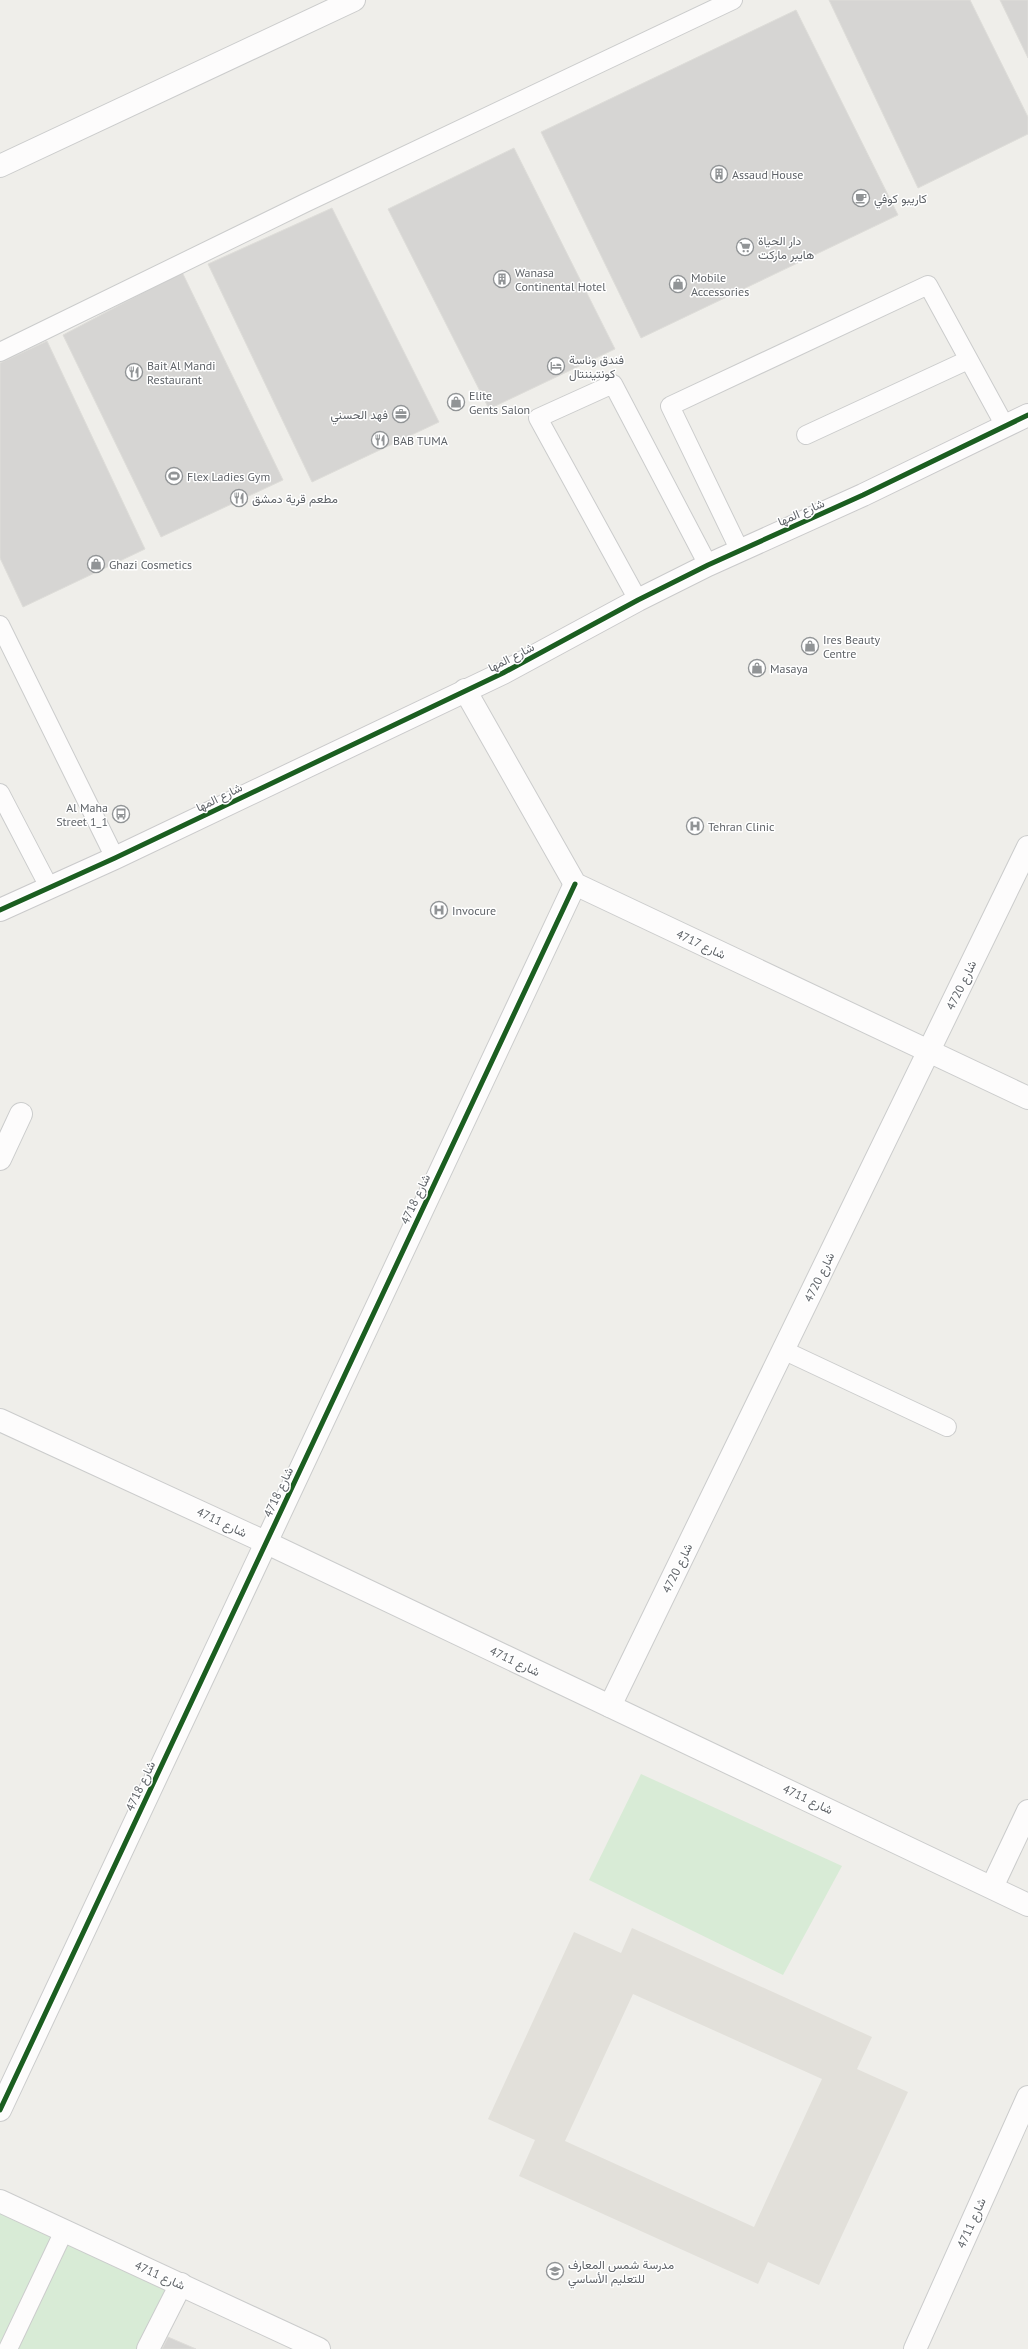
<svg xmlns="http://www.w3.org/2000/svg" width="1028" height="2349" viewBox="0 0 1028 2349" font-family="'PT Sans',Vazirmatn,sans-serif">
	<rect width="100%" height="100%" fill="#efeeea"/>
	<path fill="#e2e0da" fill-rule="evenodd" d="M632 1928 872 2037 857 2069 908 2092 819 2285 768 2262 758 2284 519 2176 535 2140 488 2119 574 1932 621 1953ZM633 1994 822 2079 754 2227 565 2141Z"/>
	<g fill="#d8ebd6">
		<polygon points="641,1774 842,1866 783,1975 589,1880"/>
		<polygon points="0,2199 181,2279 160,2349 0,2349"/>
	</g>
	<g fill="#d6d5d3" stroke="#deddd9">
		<polygon points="829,0 970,0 1028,117 1028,134 918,188"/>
		<polygon points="1000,0 1028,0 1028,58"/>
		<polygon points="796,10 898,215 641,338 541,132"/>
		<polygon points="514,148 615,349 489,409 388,209"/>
		<polygon points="332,208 439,422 312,482 208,264"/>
		<polygon points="182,272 283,480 161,537 63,335"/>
		<polygon points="47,341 145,549 23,607 0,558 0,363"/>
		<polygon points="168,2337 196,2349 162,2349"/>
	</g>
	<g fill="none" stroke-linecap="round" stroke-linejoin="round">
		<g stroke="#cbcccc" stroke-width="20">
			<g id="lane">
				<polyline points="0,352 305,203 733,0"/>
				<polyline points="806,435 968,360"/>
				<polyline points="740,551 670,406 928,285 1005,426"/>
				<polyline points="638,600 538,418 613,384 708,565"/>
				<polyline points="0,625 115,858"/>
				<polyline points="0,793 49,887"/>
				<polyline points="783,1350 947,1427"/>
				<polyline points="8,2349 64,2231"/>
			</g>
		</g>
		<g stroke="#cbcccc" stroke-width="24">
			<g id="street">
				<polyline points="0,166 354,0"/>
				<polyline points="465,690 575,884 1028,1098"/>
				<polyline points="0,1159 21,1114"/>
				<polyline points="0,1420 265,1542 1028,1905"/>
				<polyline points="610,1706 1028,847"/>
				<polyline points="992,1887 1028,1811"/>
				<polyline points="0,2110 575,884"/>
				<polyline points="0,2201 319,2349"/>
				<polyline points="148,2349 181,2284"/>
				<polyline points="915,2349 1028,2097"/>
			</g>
		</g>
		<g stroke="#cacacb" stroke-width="24">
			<polyline id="secondary" points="0,910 115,858 503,673 638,600 708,565 863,495 1028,415"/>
		</g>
		<use href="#lane" stroke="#fdfcfc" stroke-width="18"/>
		<use href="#street" stroke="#fdfcfc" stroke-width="22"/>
		<use href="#secondary" stroke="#fdfcfc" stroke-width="22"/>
		<g stroke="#fff" stroke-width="8">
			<g id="cycleway">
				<polyline points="0,910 115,858 503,673 638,600 708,565 863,495 1028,415"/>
				<polyline points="0,2110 575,884"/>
			</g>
		</g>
		<use href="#cycleway" stroke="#1b5e20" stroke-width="5"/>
	</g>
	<defs>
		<g id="building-ring" transform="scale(0.9)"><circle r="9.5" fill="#fff" stroke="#919496" stroke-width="1.5"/><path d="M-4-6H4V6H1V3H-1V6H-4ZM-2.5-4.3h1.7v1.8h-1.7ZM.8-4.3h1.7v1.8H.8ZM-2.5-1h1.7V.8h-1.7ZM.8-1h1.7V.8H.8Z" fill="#919496"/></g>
		<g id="cafe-ring" transform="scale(0.9)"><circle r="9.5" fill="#fff" stroke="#919496" stroke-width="1.5"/><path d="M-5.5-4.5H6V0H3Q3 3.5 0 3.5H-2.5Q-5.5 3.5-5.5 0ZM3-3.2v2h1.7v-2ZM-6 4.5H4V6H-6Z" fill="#919496"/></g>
		<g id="supermarket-ring" transform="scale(0.9)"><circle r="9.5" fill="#fff" stroke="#919496" stroke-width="1.5"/><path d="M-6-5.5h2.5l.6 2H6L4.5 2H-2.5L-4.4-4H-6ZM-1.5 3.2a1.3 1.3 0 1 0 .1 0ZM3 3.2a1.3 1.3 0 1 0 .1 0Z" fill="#919496"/></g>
		<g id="shop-ring" transform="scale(0.9)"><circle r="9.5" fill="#fff" stroke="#919496" stroke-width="1.5"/><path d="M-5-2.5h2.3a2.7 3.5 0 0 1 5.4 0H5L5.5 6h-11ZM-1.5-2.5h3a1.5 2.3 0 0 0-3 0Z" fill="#919496"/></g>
		<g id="hotel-ring" transform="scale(0.9)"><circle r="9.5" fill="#fff" stroke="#919496" stroke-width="1.5"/><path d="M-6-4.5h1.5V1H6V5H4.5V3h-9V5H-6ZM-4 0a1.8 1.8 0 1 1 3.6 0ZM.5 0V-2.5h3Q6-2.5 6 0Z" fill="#919496"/></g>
		<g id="restaurant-ring" transform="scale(0.9)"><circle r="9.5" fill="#fff" stroke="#919496" stroke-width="1.5"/><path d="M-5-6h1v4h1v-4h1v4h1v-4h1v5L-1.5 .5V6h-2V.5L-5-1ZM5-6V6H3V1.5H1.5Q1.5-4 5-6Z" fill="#919496"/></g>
		<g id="office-ring" transform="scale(0.9)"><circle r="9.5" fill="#fff" stroke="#919496" stroke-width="1.5"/><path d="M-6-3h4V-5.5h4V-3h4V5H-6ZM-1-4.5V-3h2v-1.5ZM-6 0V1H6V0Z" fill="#919496"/></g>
		<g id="stadium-ring" transform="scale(0.9)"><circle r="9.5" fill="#fff" stroke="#919496" stroke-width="1.5"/><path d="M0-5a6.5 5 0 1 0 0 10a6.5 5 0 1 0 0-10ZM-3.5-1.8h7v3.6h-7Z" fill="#919496"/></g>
		<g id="bus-ring" transform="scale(0.9)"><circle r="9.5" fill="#fff" stroke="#919496" stroke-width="1.5"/><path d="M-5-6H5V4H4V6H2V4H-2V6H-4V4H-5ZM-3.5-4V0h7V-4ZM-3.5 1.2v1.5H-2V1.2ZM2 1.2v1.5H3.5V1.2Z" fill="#919496"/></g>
		<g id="hospital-ring" transform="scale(0.9)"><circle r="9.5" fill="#fff" stroke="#919496" stroke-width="1.5"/><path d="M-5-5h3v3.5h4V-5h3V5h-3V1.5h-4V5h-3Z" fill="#919496"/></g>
		<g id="school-ring" transform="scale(0.9)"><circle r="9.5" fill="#fff" stroke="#919496" stroke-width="1.5"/><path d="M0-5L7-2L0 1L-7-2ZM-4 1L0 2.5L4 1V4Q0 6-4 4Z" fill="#919496"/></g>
	</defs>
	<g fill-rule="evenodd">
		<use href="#building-ring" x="719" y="174"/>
		<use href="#cafe-ring" x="861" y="198"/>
		<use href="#supermarket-ring" x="745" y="247"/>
		<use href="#building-ring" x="502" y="279"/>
		<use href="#shop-ring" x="678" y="284"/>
		<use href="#hotel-ring" x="556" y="366"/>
		<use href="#restaurant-ring" x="134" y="372"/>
		<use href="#shop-ring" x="456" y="402"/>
		<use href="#office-ring" x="401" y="414"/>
		<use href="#restaurant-ring" x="380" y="440"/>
		<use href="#stadium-ring" x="174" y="476"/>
		<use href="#restaurant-ring" x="239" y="498"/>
		<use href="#shop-ring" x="96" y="564"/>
		<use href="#shop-ring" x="810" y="646"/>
		<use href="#shop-ring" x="757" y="668"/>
		<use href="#bus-ring" x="121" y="814"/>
		<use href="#hospital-ring" x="695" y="826"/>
		<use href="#hospital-ring" x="439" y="910"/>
		<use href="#school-ring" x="555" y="2271"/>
	</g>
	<g text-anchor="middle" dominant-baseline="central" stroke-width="3" stroke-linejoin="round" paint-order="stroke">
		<g font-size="12" fill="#5f6368" stroke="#fff" text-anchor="start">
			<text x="732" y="174">Assaud House</text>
			<text x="874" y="198">كاريبو كوفي</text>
			<text x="758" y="240">دار الحياة<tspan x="758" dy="14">هايبر ماركت</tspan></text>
			<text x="515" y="272">Wanasa<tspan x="515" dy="14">Continental Hotel</tspan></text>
			<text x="691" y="277">Mobile<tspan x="691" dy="14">Accessories</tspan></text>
			<text x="569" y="359">فندق وناسة<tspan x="569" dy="14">كونتيننتال</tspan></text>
			<text x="147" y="365">Bait Al Mandi<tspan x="147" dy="14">Restaurant</tspan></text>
			<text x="469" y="395">Elite<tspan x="469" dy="14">Gents Salon</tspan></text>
			<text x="388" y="414" text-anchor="end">فهد الحسني</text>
			<text x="393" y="440">BAB TUMA</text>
			<text x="187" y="476">Flex Ladies Gym</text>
			<text x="252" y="498">مطعم قرية دمشق</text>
			<text x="109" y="564">Ghazi Cosmetics</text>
			<text x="823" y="639">Ires Beauty<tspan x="823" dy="14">Centre</tspan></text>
			<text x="770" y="668">Masaya</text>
			<text x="108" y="807" text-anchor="end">Al Maha<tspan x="108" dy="14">Street 1_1</tspan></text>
			<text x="708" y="826">Tehran Clinic</text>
			<text x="452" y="910">Invocure</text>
			<text x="568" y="2264">مدرسة شمس المعارف<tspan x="568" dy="14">للتعليم الأساسي</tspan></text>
		</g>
		<g font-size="12" fill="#5f6368" stroke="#fff">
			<text transform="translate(801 512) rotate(-24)">شارع المها</text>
			<text transform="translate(511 657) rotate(-27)">شارع المها</text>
			<text transform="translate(219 797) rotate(-26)">شارع المها</text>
			<text transform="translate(701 944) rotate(25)">4717 شارع</text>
			<text transform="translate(961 985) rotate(-64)">4720 شارع</text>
			<text transform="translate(415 1199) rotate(-65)">4718 شارع</text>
			<text transform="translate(819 1277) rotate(-64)">4720 شارع</text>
			<text transform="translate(278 1492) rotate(-65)">4718 شارع</text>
			<text transform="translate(222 1522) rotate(25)">4711 شارع</text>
			<text transform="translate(677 1568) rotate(-64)">4720 شارع</text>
			<text transform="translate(515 1661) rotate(25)">4711 شارع</text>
			<text transform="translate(140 1786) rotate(-65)">4718 شارع</text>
			<text transform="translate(808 1799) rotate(25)">4711 شارع</text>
			<text transform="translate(971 2223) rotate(-66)">4711 شارع</text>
			<text transform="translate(160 2275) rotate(24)">4711 شارع</text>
		</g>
	</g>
</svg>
